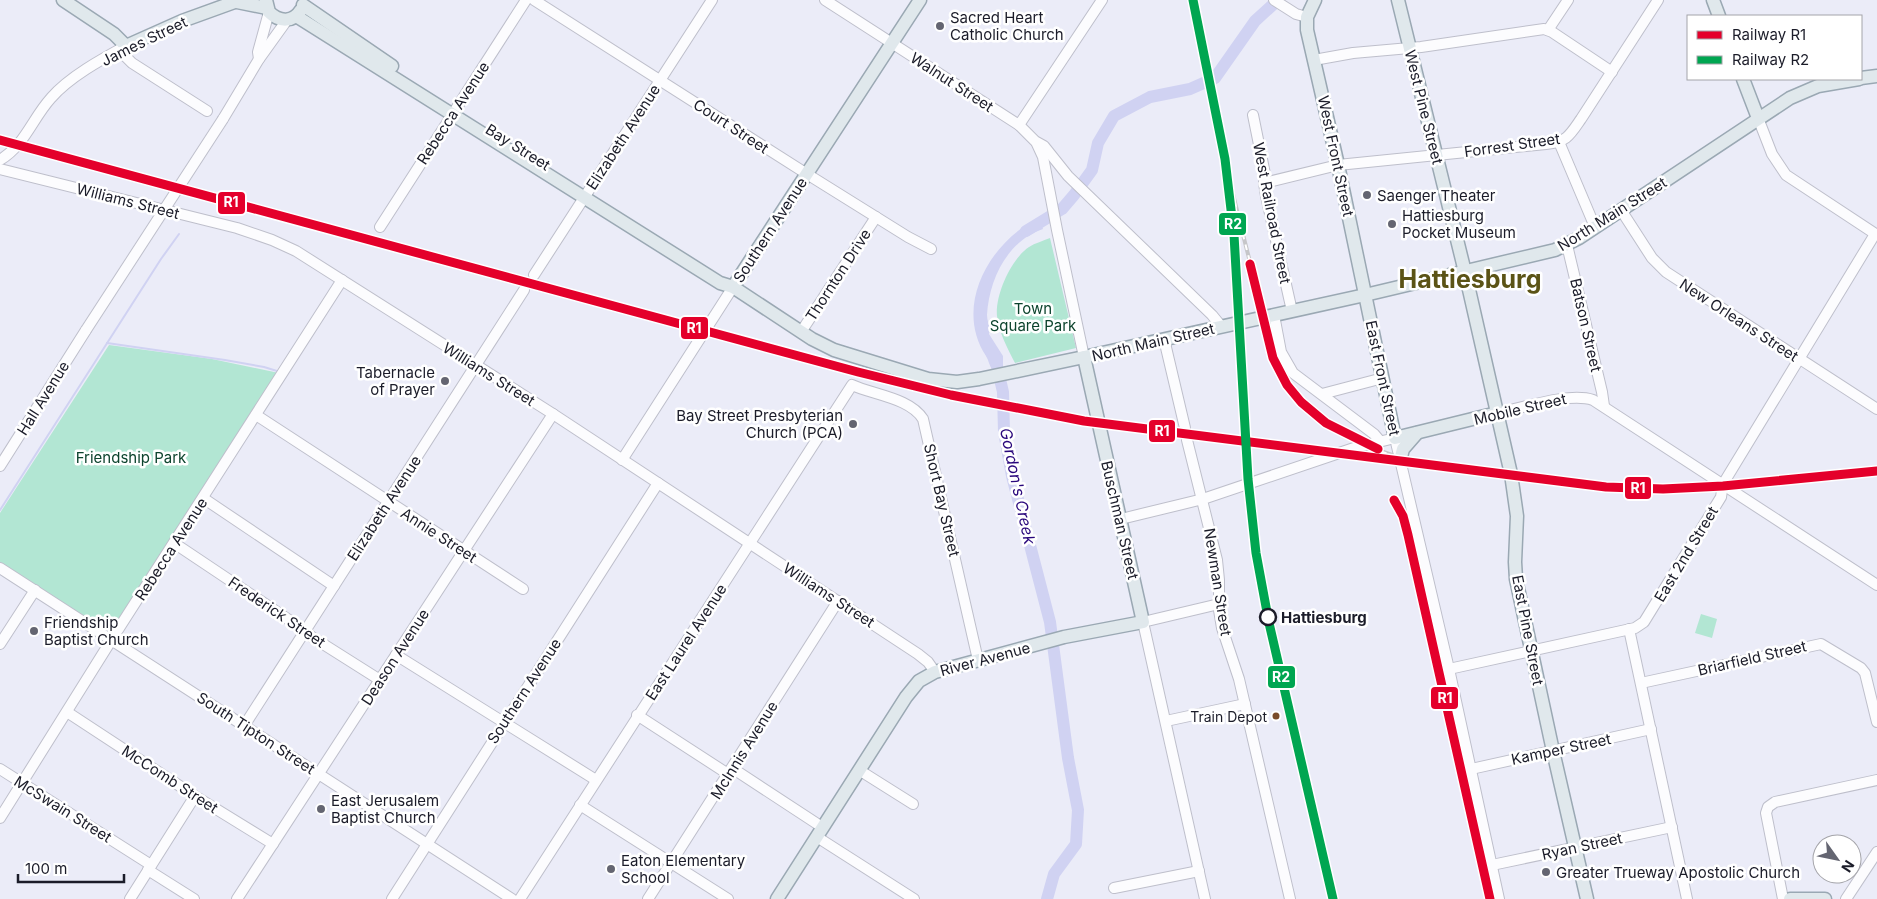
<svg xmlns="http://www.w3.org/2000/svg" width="1877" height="899" viewBox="0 0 1877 899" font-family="Inter,sans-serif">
	<rect width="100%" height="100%" fill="#ebecf8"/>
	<g fill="#b2e6d3">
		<path d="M1050 238 1076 348 1015 363C1008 349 999 333 997 316 995 295 1011 259 1029 247 1035 243 1043 241 1050 238Z"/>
		<polygon points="109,345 212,359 279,373 111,633 0,564 0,513"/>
		<polygon points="1701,614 1717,619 1712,638 1695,633"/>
	</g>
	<path fill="#d0d2f2" d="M1039 218 1043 229C1007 241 989 280 987 315 987 322 991 327 989 334L1003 356V366L992 369C989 365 989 361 986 356 953 306 990 241 1039 218Z"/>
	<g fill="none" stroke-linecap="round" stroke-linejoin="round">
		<g stroke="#d0d2f2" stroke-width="2">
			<polyline points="107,343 225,360 264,367 277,371"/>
			<polyline points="0,510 161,259 179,234"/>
		</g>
		<g stroke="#d0d2f2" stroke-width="12">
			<polyline points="1026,231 1062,209 1074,195 1092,170 1098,143 1114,116 1150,97 1190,89 1215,78 1255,21 1278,0"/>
			<polyline points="991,352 995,358 1003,392 1004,432 1012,476 1050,622 1068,758 1078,810 1076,844 1054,874 1047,899"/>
		</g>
		<g stroke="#bebfcb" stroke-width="12">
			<g id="minor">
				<polyline points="534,0 807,174 908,237 931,249"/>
				<polyline points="825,0 1019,125 1035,141 1044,146 1068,176 1212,315 1221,326"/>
				<polyline points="1274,0 1296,14 1307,17"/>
				<polyline points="1548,30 1568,0"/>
				<polyline points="119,50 132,63 207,111"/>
				<polyline points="259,59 258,52 269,12"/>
				<polyline points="1314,60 1353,53 1421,47 1544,29 1552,32 1612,72"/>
				<polyline points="1253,115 1265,174 1264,183 1266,196 1292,311"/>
				<polyline points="1758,118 1772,154 1786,175 1877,235"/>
				<polyline points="223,119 259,59 287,20"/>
				<polyline points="1019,125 1102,0"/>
				<polyline points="1559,142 1595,227"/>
				<polyline points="1037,144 1043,157 1057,230 1084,357"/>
				<path d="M0 160C25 145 32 119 51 98 69 77 102 59 126 46"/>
				<polyline points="0,169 237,228 272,240 296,251 553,414 918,654 928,662 935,672"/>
				<path d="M1264 183 1338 165 1546 144C1567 142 1570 135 1581 119L1658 0"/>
				<polyline points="1621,210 1652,258 1666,272 1877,409"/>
				<polyline points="380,227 526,0"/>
				<polyline points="1567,245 1602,392 1604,406"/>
				<polyline points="534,275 712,0"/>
				<polyline points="1274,315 1281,352 1293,373 1374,434 1380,441"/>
				<polyline points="801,332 876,217"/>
				<polyline points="1164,339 1185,428"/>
				<polyline points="1322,394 1383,378"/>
				<path d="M1497 413C1523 408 1569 392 1593 400L1877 585"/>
				<polyline points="256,415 523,589"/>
				<polyline points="1187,440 1217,560 1219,580 1219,610 1222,628 1239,679 1290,899"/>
				<polyline points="622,460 733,287"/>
				<polyline points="0,466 86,330"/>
				<polyline points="203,498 334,586"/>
				<polyline points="1121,519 1203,499 1354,448 1395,438 1449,669 1499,899"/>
				<polyline points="174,543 298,626 312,637 380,680"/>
				<polyline points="0,568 512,899"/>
				<polyline points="1629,629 1687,899"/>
				<polyline points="0,644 35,590"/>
				<polyline points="396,655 596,780"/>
				<polyline points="1449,669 1635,628 1644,622 1721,497 1723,484 1875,234"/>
				<polyline points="1641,683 1821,644 1861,668 1865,673 1877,722"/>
				<polyline points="67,712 195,796 273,844"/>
				<polyline points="637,715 728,774"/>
				<polyline points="1166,721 1245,704"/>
				<polyline points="244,726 524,290"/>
				<polyline points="732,768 822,827"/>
				<polyline points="0,769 151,865"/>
				<polyline points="1471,769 1651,729"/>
				<polyline points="859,770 913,804"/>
				<polyline points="580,805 728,899"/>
				<polyline points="0,818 112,639 342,280"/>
				<polyline points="817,837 914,899"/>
				<polyline points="1492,865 1672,827"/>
				<polyline points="148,870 194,899"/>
				<polyline points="1114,888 1199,871"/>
				<polyline points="130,899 195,796"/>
				<polyline points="237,899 553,414"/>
				<polyline points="392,899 658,483"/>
				<path d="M520 899 852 385C874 395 910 398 923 419L978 660"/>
				<polyline points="648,899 838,601"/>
				<polyline points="1205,899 1143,622 1219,604"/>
				<polyline points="1783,899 1766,813 1768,807 1775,802 1877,780"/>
				<polyline points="1846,899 1877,852"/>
			</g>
		</g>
		<g stroke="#9aa8b3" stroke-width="15">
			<g id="major">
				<polyline points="63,0 114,34 126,46 182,21 240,0"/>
				<path d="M266 0 269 12C279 22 293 23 301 10"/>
				<polyline points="1315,0 1307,17 1307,30 1338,165 1395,438 1497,413"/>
				<polyline points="1398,0 1465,272 1511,474 1517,516 1515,562 1516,579 1553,751 1587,899"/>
				<polyline points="1713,0 1719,16"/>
				<polyline points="237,2 267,8"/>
				<polyline points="303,5 392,66"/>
				<polyline points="296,16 720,283 733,287 812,339 834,350 928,379 957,382 979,379 1084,357 1365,295 1555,250 1579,238 1790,98 1818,86 1859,79"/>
				<polyline points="1861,78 1877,76"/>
				<polyline points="1743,79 1758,118"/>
				<polyline points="733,287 920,0"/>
				<polyline points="1401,457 1403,449 1417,433"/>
				<polyline points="777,899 906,697 919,681 935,672 1064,637 1143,622 1084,357"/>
				<polyline points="1790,899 1825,899"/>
			</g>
		</g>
		<use href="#minor" stroke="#fcfcfe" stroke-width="10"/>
		<use href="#major" stroke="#e0e8ec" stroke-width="12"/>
		<g stroke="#c6c6c9" stroke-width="4">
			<g id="rail">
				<polyline points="0,140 858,372 951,395 1084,421 1606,487 1663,489 1723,486 1877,471"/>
				<path d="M1225 159C1234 201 1245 243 1256 285 1262 310 1265 336 1274 359 1292 409 1344 440 1392 455"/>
				<polyline points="1394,500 1403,516 1408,535 1490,899"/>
			</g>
		</g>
		<use href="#rail" stroke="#fff" stroke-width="2" stroke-dasharray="5.5" stroke-linecap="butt"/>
		<g stroke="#bebfcb" stroke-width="12" stroke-linecap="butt">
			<polyline id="minor-bridge" points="86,330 223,119"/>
		</g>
		<use href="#minor-bridge" stroke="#fcfcfe" stroke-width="10"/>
		<g stroke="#fff" stroke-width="12">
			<g id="rail-1">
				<polyline points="0,140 858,372 951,395 1084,421 1606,487 1663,489 1723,486 1877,471"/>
				<polyline points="1250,264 1273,358 1287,385 1301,402 1326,423 1378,449"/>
				<polyline points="1394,500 1403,516 1408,535 1490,899"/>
			</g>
		</g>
		<g stroke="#fff" stroke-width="12">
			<polyline id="rail-2" points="1193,0 1225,159 1234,235 1248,479 1256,553 1269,623 1333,899"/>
		</g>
		<use href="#rail-1" stroke="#e4002b" stroke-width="9"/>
		<use href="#rail-2" stroke="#00a651" stroke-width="9"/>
	</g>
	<g fill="#646571" stroke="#fff" stroke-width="2">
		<circle cx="940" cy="26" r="5"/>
		<circle cx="1367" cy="195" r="5"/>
		<circle cx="1392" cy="224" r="5"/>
		<circle cx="445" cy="381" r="5"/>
		<circle cx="853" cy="424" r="5"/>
		<circle cx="34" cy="631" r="5"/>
		<circle cx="321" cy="809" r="5"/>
		<circle cx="611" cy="869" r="5"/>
		<circle cx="1546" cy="872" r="5"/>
	</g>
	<circle fill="#fff" stroke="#1b1c29" stroke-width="2.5" cx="1268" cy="617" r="8"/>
	<circle fill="#7a4b2a" stroke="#fff" stroke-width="2" cx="1276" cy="716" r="4.5"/>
	<g text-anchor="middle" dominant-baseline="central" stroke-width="5" stroke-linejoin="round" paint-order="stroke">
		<g font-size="14" fill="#1b1c29" stroke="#fff" text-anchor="end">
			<text x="1267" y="716">Train Depot</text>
		</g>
		<g font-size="15" fill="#1b1c29" stroke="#fff" text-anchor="start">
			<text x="950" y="17">Sacred Heart<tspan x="950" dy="17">Catholic Church</tspan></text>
			<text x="1377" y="195">Saenger Theater</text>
			<text x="1402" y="215">Hattiesburg<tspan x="1402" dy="17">Pocket Museum</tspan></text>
			<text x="435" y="372" text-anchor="end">Tabernacle<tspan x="435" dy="17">of Prayer</tspan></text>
			<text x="843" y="415" text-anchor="end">Bay Street Presbyterian<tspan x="843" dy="17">Church (PCA)</tspan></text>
			<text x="44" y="622">Friendship<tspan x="44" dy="17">Baptist Church</tspan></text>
			<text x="331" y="800">East Jerusalem<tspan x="331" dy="17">Baptist Church</tspan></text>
			<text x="621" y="860">Eaton Elementary<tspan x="621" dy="17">School</tspan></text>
			<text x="1556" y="872">Greater Trueway Apostolic Church</text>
		</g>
		<g font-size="15" fill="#1b1c29" stroke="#fff">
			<text transform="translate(144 41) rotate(-26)">James Street</text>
			<text transform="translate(952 82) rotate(33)">Walnut Street</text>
			<text transform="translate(1424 107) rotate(76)">West Pine Street</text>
			<text transform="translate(453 113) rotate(-57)">Rebecca Avenue</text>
			<text transform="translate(731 126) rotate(33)">Court Street</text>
			<text transform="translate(623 137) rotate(-57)">Elizabeth Avenue</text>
			<text transform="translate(1512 145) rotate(-8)">Forrest Street</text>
			<text transform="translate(518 147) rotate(32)">Bay Street</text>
			<text transform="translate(1336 156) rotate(78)">West Front Street</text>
			<text transform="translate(128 201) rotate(14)">Williams Street</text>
			<text transform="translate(1272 213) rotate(79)">West Railroad Street</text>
			<text transform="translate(1612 214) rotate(-32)">North Main Street</text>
			<text transform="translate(770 230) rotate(-57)">Southern Avenue</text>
			<text transform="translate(838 275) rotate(-57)">Thornton Drive</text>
			<text transform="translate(1739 320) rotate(33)">New Orleans Street</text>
			<text transform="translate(1586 325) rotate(77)">Batson Street</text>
			<text transform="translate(1153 342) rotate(-13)">North Main Street</text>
			<text transform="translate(489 374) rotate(32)">Williams Street</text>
			<text transform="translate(1383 378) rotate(78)">East Front Street</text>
			<text transform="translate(43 398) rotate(-58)">Hall Avenue</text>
			<text transform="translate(1520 409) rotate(-13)">Mobile Street</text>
			<text transform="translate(942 500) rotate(77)">Short Bay Street</text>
			<text transform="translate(384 508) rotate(-57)">Elizabeth Avenue</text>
			<text transform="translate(1120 520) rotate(77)">Buschman Street</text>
			<text transform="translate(439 535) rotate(33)">Annie Street</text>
			<text transform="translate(171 549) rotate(-57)">Rebecca Avenue</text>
			<text transform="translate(1686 554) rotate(-59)">East 2nd Street</text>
			<text transform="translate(1218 582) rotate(81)">Newman Street</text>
			<text transform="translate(829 595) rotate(33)">Williams Street</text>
			<text transform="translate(277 612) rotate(34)">Frederick Street</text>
			<text transform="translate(1528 630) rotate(79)">East Pine Street</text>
			<text transform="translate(686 642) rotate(-57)">East Laurel Avenue</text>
			<text transform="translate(395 657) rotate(-57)">Deason Avenue</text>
			<text transform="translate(1752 658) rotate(-13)">Briarfield Street</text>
			<text transform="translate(985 659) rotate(-15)">River Avenue</text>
			<text transform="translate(524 691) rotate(-57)">Southern Avenue</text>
			<text transform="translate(256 733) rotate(33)">South Tipton Street</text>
			<text transform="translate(1561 749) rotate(-12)">Kamper Street</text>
			<text transform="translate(744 750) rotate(-58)">McInnis Avenue</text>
			<text transform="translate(170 779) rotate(33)">McComb Street</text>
			<text transform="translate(63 809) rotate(32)">McSwain Street</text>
			<text transform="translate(1582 846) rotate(-12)">Ryan Street</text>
		</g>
		<g font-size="15" fill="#0c432d" stroke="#fff">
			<text x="1033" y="308">Town<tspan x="1033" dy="17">Square Park</tspan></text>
			<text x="131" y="457">Friendship Park</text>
		</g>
		<g font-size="15" font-weight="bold" fill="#1b1c29" stroke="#fff" text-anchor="start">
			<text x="1281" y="617">Hattiesburg</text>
		</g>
		<g font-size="16" font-style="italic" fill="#29077c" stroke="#fff">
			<text transform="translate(1018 486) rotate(78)">Gordon's Creek</text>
		</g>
		<g font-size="25" font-weight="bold" fill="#5b5316" stroke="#fff">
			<text x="1470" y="279">Hattiesburg</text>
		</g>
	</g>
	<g stroke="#fff" stroke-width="2">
		<rect x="217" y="191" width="29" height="24" rx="5" fill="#e4002b"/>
		<rect x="1218" y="212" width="29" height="24" rx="5" fill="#00a651"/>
		<rect x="680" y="316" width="29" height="24" rx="5" fill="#e4002b"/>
		<rect x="1148" y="419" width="28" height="24" rx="5" fill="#e4002b"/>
		<rect x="1624" y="476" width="28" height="24" rx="5" fill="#e4002b"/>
		<rect x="1267" y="665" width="29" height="24" rx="5" fill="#00a651"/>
		<rect x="1430" y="686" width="29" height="24" rx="5" fill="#e4002b"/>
	</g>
	<g font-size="14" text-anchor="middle" font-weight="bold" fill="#fff">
		<text x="231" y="207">R1</text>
		<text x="1233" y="229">R2</text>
		<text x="694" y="333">R1</text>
		<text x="1162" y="436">R1</text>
		<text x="1638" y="493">R1</text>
		<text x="1281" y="682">R2</text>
		<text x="1445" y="703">R1</text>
	</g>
	<rect x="1687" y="15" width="175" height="65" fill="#ffffff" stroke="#a4a4a9"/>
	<rect x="1697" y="31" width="25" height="8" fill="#e4002b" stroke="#a4a4a9"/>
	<text x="1732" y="40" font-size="15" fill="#1b1c29">Railway R1</text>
	<rect x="1697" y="56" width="25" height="8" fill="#00a651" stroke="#a4a4a9"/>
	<text x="1732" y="65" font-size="15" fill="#1b1c29">Railway R2</text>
	<g transform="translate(1837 859) rotate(123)"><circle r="24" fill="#ffffff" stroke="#a4a4a9"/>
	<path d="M0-4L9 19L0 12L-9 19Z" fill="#646571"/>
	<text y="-8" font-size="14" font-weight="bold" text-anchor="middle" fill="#1b1c29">N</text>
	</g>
	<path d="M18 874v8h106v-8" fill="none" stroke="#1b1c29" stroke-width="2.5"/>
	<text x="25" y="874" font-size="15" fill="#1b1c29" stroke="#ffffff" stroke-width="4" paint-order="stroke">100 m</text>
</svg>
